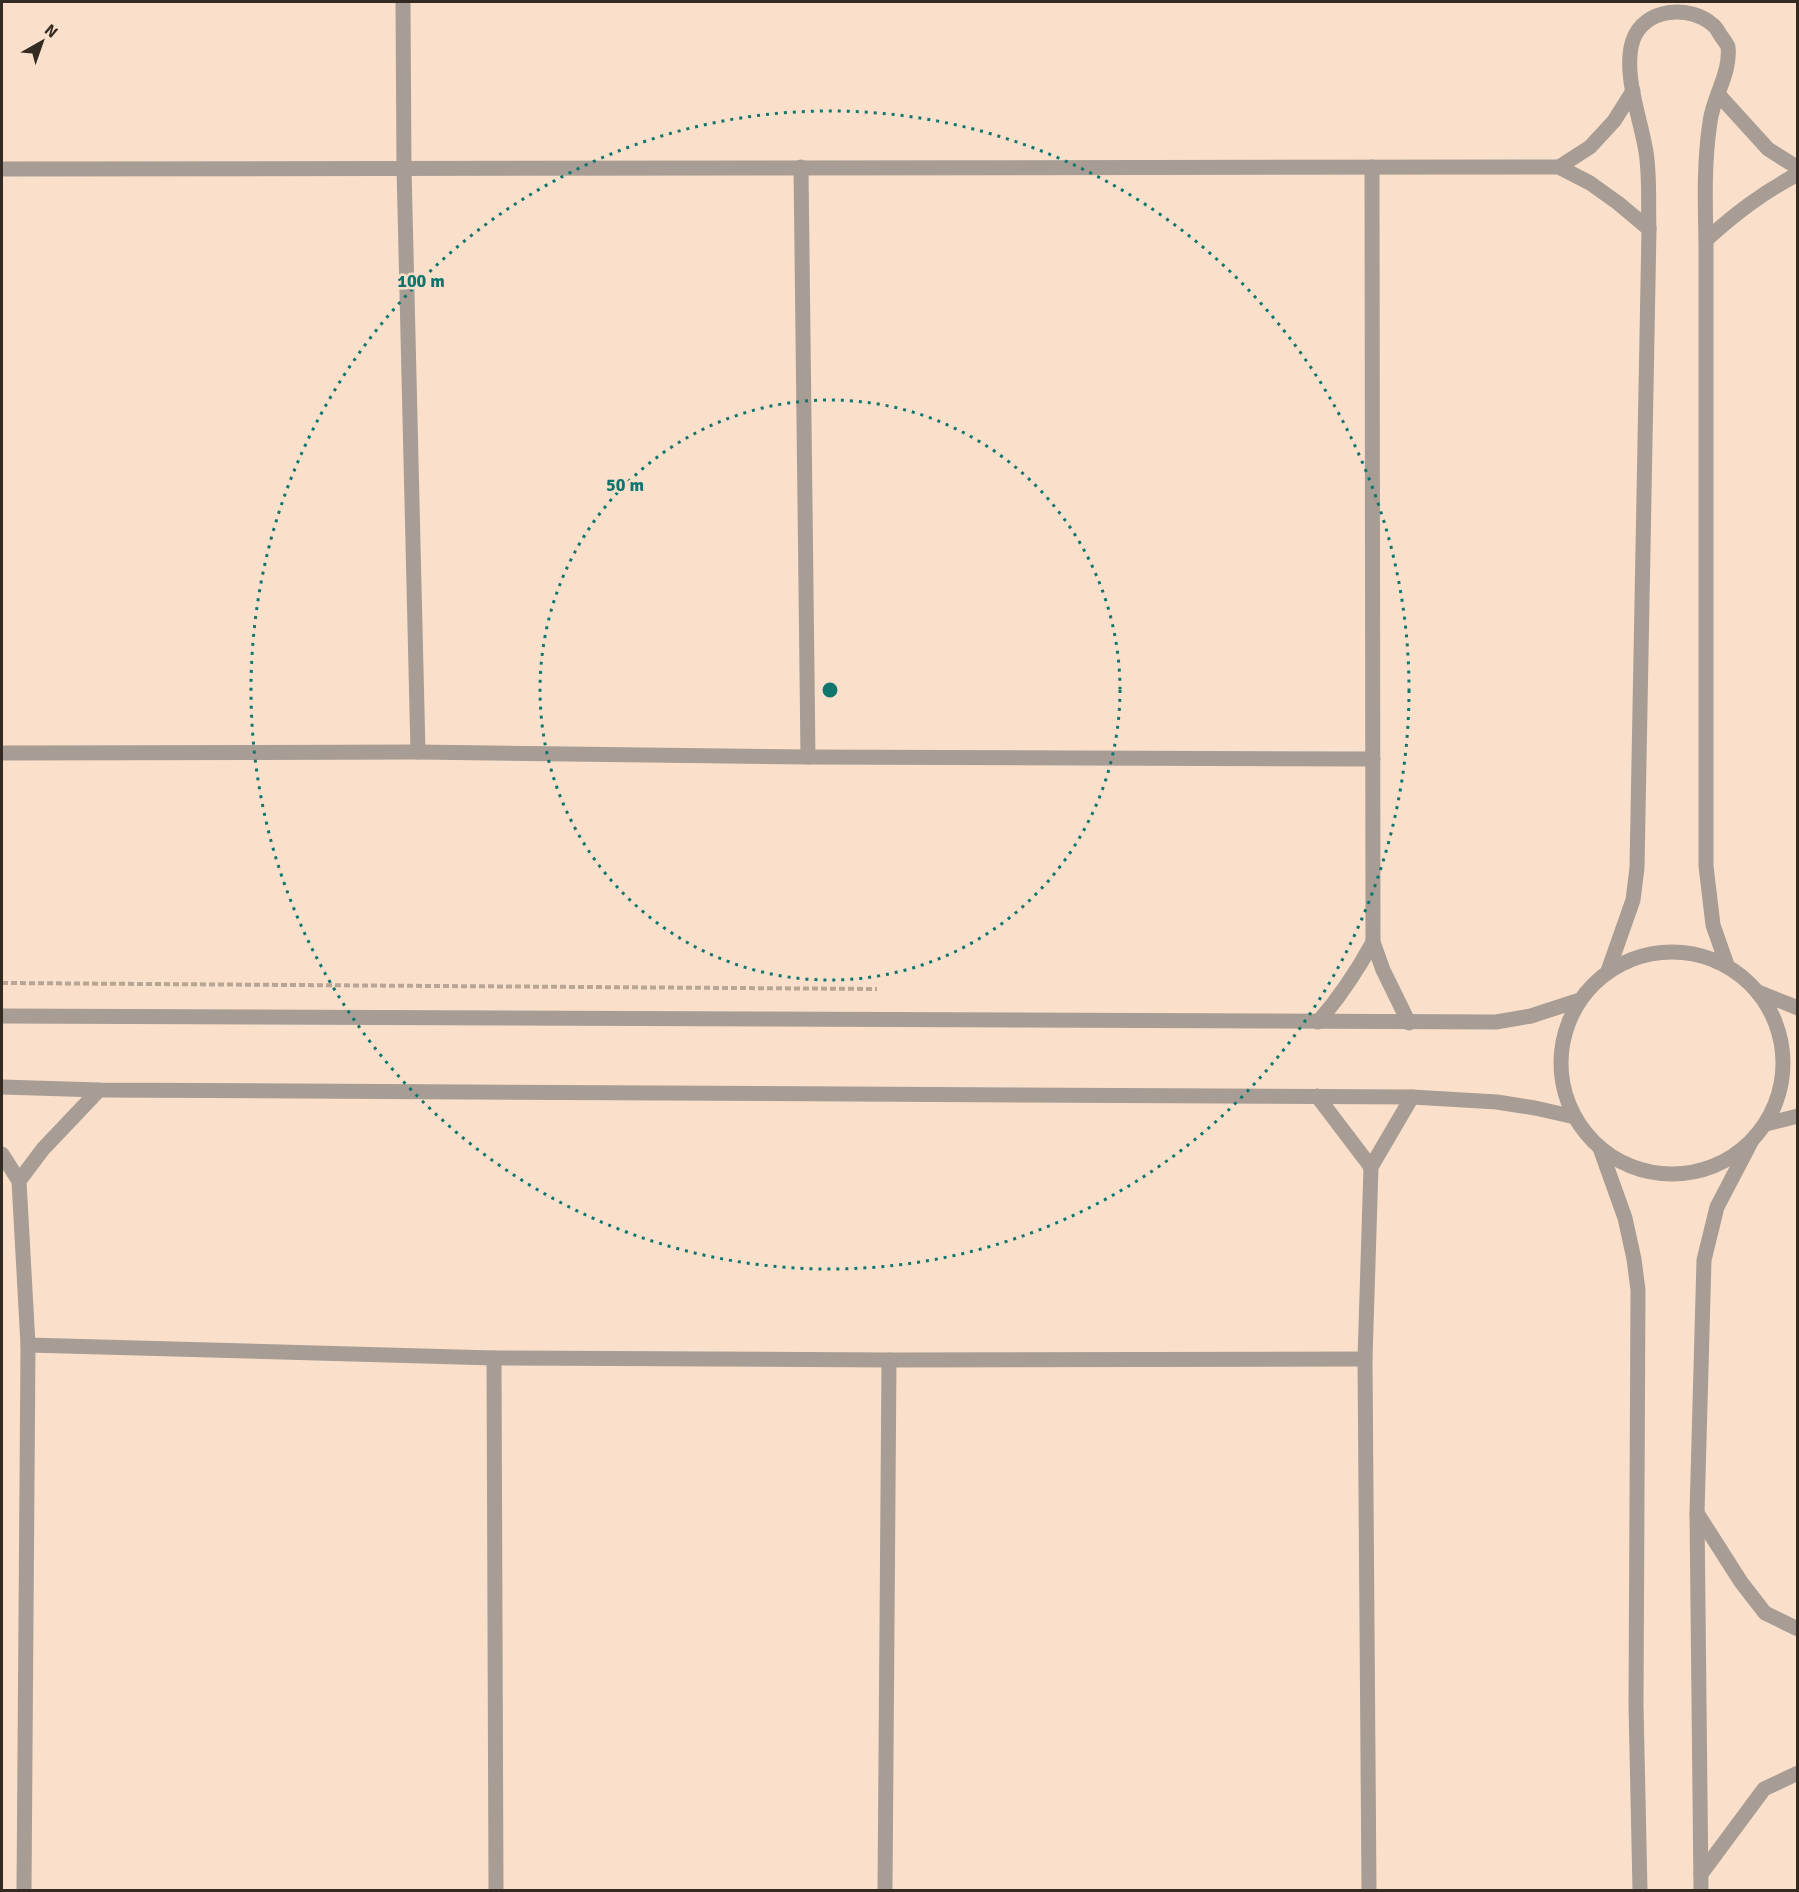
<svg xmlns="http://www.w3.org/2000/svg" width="1799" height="1892" viewBox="0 0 1799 1892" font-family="Signika,sans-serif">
	<rect width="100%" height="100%" fill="#fae0cb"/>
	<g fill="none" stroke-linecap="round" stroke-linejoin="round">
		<polyline stroke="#b9a594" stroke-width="4" stroke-dasharray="6 3" stroke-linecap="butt" points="2,983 877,989"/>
		<g stroke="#a79d94" stroke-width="15">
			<polyline points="1697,1513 1741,1582 1765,1613 1798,1629"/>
			<polyline points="1701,1874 1764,1789 1798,1773"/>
		</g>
		<g stroke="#a79d94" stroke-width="15">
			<polyline points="403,2 404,168 418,752"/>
			<polyline points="1718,94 1768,149 1798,168"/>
			<polyline points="801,167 808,757"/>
			<polyline points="1372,167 1373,942 1383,970 1409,1023"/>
			<polyline points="1559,167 1590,147 1614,121 1633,91"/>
			<polyline points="2,169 1559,167 1590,183 1618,203 1649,229"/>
			<path d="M1706 240C1736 213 1762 193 1798 174"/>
			<polyline points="2,753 418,752 808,757 1373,759"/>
			<circle cx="1672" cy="1063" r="111"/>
			<path d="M1608 971 1633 900 1637 868 1649 229C1648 204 1650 176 1646 152 1641 119 1622 73 1633 40 1644 8 1690 4 1713 25 1716 27 1719 33 1721 36 1723 39 1727 44 1728 47 1731 73 1713 97 1710 122 1704 161 1705 200 1706 240V866L1713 925 1727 965"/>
			<polyline points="1758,992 1798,1008"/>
			<polyline points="2,1016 1496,1022 1531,1016 1580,1000"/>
			<path d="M1318 1022C1340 997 1357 971 1373 942"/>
			<polyline points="2,1087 99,1090 1412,1097 1497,1102 1535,1108 1575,1117"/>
			<polyline points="1317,1096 1371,1167"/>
			<polyline points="1766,1124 1798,1116"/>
			<polyline points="1600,1148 1625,1218 1634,1259 1638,1290 1636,1705 1640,1890"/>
			<polyline points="2,1154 19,1181 28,1345 24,1890"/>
			<polyline points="19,1181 43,1149 99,1090"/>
			<polyline points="28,1345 494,1358 889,1360 1365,1359"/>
			<polyline points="494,1358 496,1890"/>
			<polyline points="885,1890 889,1360"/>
			<polyline points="1369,1890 1365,1359 1371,1167 1412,1097"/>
			<polyline points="1701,1890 1697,1513 1704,1260 1717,1207 1751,1142"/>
		</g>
	</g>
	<g fill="none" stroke="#0f766e" stroke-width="3" stroke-dasharray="3 6">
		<circle cx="830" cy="690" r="290"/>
		<circle cx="830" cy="690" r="579"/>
	</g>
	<circle cx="830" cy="690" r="9" fill="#0f766e" stroke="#fae0cb" stroke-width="3"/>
	<g font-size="18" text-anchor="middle" font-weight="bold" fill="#0f766e" stroke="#fae0cb" stroke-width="5" stroke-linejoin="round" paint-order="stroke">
		<text x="421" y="287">100 m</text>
		<text x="625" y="491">50 m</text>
	</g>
	<rect width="1799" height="1892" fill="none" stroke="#332a21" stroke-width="6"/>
	<g transform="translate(42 42) rotate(40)" stroke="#fae0cb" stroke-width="4.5" paint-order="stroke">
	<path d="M0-4.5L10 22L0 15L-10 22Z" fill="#332a21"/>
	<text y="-9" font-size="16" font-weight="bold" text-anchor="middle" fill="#332a21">N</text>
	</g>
</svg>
